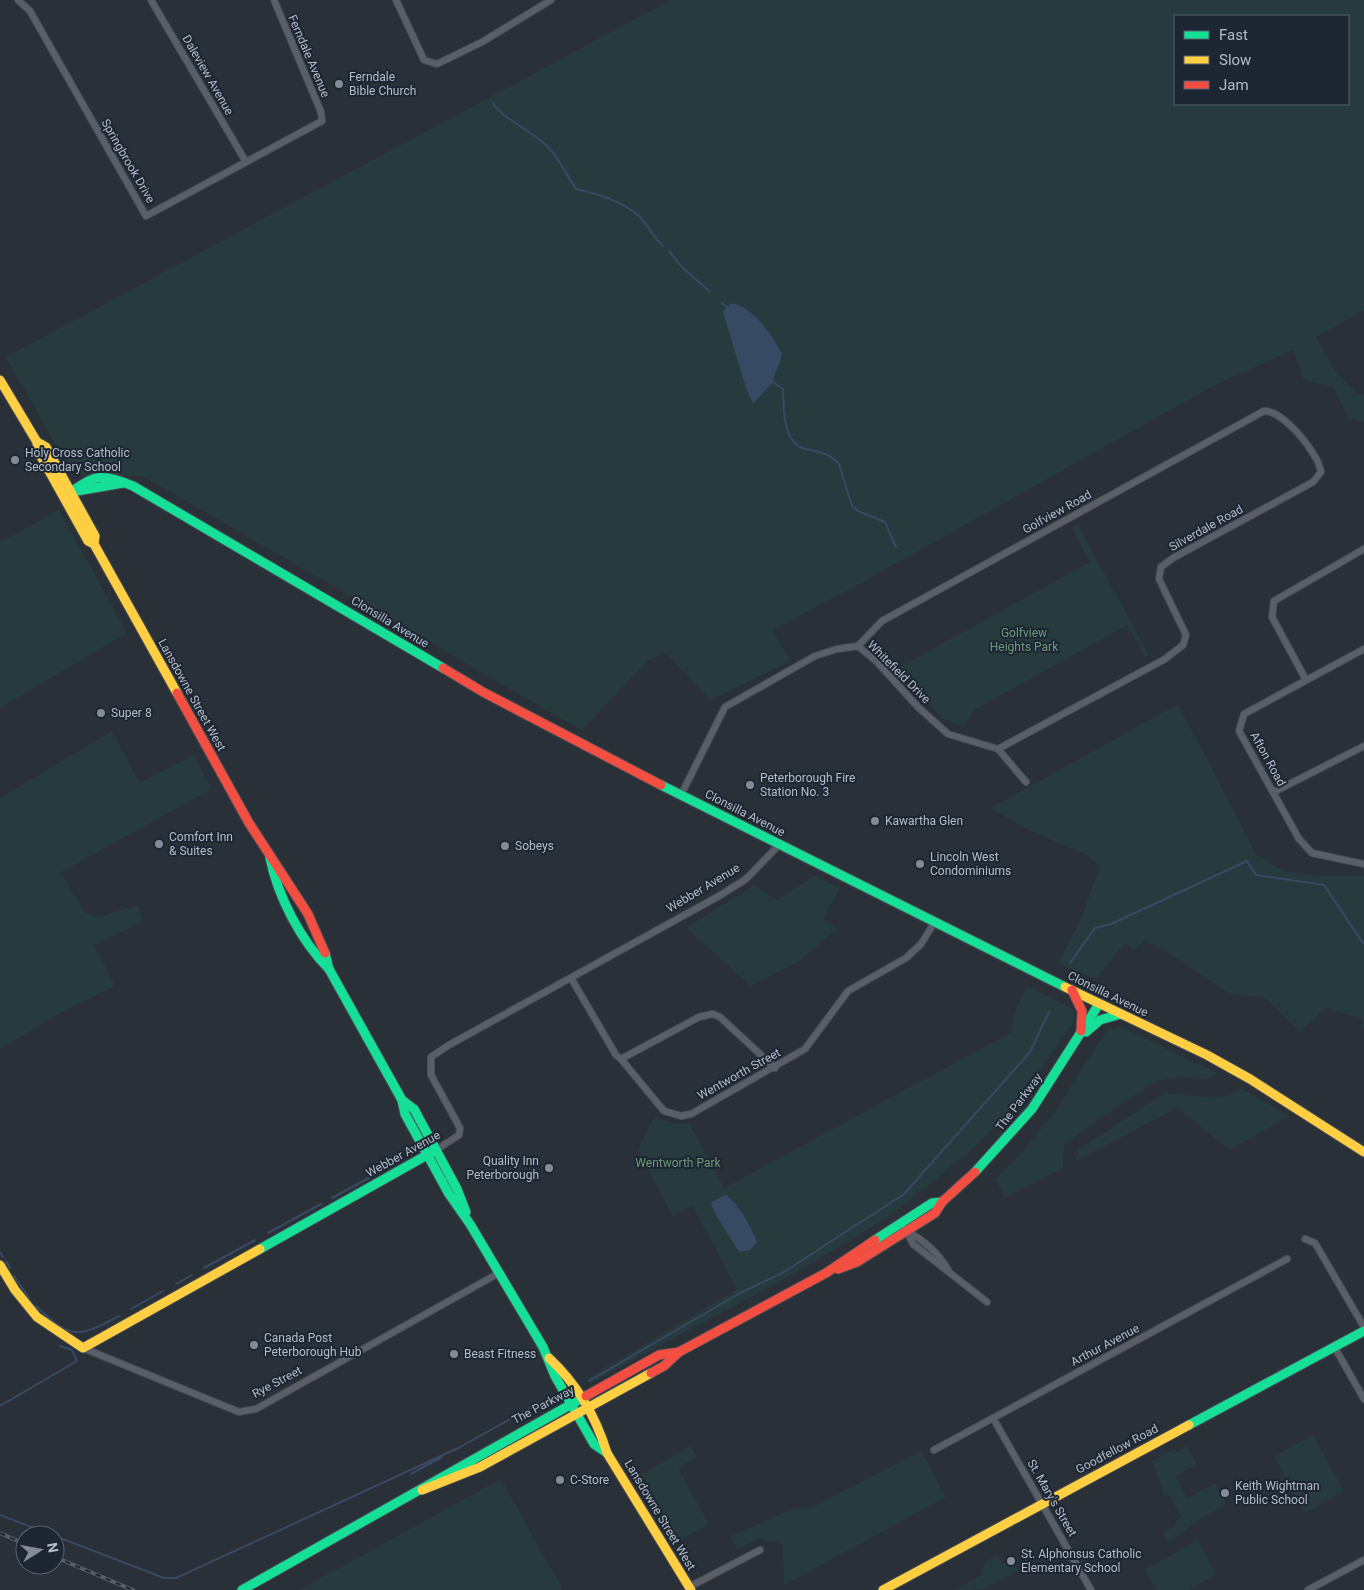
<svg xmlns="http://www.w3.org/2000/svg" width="1364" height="1590" viewBox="0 0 1364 1590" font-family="Roboto,sans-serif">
	<rect width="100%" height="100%" fill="#2a3038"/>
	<g fill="#273a3e" fill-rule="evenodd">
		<path d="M671 0H1364V310L1316 337 1335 370 1358 395 1364 394V422L1349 419 1333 387 1303 380 1293 350 1215 385 861 583 773 630 790 661 710 700 666 653 650 659 581 730 143 476H86L71 472 6 357ZM1175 16H1348V104H1175Z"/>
		<polygon points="59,510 127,633 0,708 0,542"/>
		<polygon points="1078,525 1149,655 1145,657 1127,625 974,710 963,727 945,720 938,714 898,668 1090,562 1072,528"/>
		<polygon points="1178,704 1257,855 1283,871 1322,876 1364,876 1364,1029 1361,1028 1362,1019 1326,1008 1300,1032 1266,998 1229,993 1162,949 1145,941 1133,950 1125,943 1096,979 1058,963 1081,919 1100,866 1085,854 1028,830 991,808"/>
		<polygon points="112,731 139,783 194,755 212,789 61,872 84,912 98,917 138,905 142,922 94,945 115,986 62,1012 0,1049 0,798"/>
		<polygon points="814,876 840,888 823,918 837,928 800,961 751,986 686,928 754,885 777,900"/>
		<path d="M1027 986 1073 1009 1075 1019 1021 1099 975 1147 890 1216 797 1272 591 1383 588 1378 737 1289 692 1206 673 1216 638 1150 655 1116C667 1123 676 1125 689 1123L724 1188 1010 1033 1013 1017Z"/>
		<polygon points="1121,1027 1219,1074 1206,1080 1180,1077 1156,1081 1089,1126 1064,1146 1063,1168 1005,1198 995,1180 1023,1152 1056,1110 1107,1030"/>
		<polygon points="1242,1089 1289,1116 1230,1150 1177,1108 1076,1161 1078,1150 1165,1093 1222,1098"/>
		<polygon points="1313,1435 1344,1491 1305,1513 1274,1456"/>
		<polygon points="691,1446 697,1457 678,1468 709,1524 679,1541 640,1475"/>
		<path d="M1187 1446 1197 1464 1175 1476 1188 1498 1215 1483 1226 1504 1192 1524 1183 1533 1168 1542 1163 1532 1177 1525 1175 1521 1181 1517 1169 1495 1165 1496C1159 1484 1158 1473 1152 1461L1174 1449 1177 1452Z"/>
		<polygon points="921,1451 946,1497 784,1585 783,1544 760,1539 737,1549 730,1536 793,1509 809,1509"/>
		<polygon points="501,1479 562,1588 560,1590 299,1590"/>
		<polygon points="1197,1540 1217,1574 1188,1590 1157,1590 1145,1570"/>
		<path d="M998 1555 1003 1563 1012 1558 1018 1571C1004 1579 993 1583 982 1589 977 1590 961 1590 954 1590L982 1575 981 1572 985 1562Z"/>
	</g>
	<g fill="#384963">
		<path d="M731 303C756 308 769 333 782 353 781 363 774 372 773 382L753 404 746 388 723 312Z"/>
		<path d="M726 1195C740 1206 750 1225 757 1242L750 1250 739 1252C732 1239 713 1214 711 1202Z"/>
	</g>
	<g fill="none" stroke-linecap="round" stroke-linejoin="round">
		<g stroke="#384963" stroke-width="2">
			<path d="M493 103C500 117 535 133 548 147 559 158 567 176 576 189 598 194 619 200 638 215 647 223 653 237 663 246"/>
			<polyline points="669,251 682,267 709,291"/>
			<polyline points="722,303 727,307"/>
			<path d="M773 382 783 389C784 407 782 437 800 447 806 450 813 450 819 452 828 455 833 457 839 464L852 506 858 511 885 522 896 547"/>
			<polyline points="1070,963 1095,928 1111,924 1247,861 1256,875 1324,885 1363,943"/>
			<polyline points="332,1198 376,1174"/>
			<polyline points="268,1233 321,1204"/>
			<polyline points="0,1252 3,1257"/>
			<polyline points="6,1261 10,1268"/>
			<polyline points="204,1268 255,1240"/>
			<polyline points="14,1276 29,1298"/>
			<polyline points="176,1284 192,1275"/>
			<path d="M36 1306C71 1340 78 1338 119 1316"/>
			<polyline points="131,1309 163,1291"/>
			<polyline points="589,1381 740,1293 784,1272 904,1194 1030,1052 1049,1012"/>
			<polyline points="0,1406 77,1361 72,1350 60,1346"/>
			<polyline points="455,1450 539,1403 552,1401"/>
			<polyline points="440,1457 411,1474 442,1457"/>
			<polyline points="0,1515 52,1535"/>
			<polyline points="55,1536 164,1578 176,1578 456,1449"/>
		</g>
		<g stroke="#484c53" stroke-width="8">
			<g id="street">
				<polyline points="18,0 30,11 146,216 322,121 321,112 274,0"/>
				<polyline points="151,0 246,162"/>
				<polyline points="396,0 424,60 437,64 482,42 551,0"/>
				<path d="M858 646 882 621 1264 411C1283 410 1319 454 1321 472L1313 482 1173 558 1161 567 1159 579 1186 635 1183 645 1165 659 998 749"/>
				<polyline points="1364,649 1244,714 1239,731 1299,839 1312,853 1364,864"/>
				<polyline points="1306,680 1272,617 1274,601 1364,549"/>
				<polyline points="1274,792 1364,746"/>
				<polyline points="681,795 725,707 815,656 837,649 858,646 877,662 918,707 948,734 998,749 1026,782"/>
				<polyline points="571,978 616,1055 621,1059 664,1111 681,1116 691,1114 805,1049 848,991 906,958 921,944 934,923"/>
				<polyline points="621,1059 699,1017 713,1014 720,1017 775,1068"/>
				<polyline points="436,1150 459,1135 460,1128 431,1075 431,1057 449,1045 719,896 746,879 779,845"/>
				<polyline points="902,1223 913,1244 987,1302"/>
				<path d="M908 1232C923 1239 940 1255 948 1270"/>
				<polyline points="1305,1239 1315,1243 1364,1327"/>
				<polyline points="83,1348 239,1412 256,1409 499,1273"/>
				<polyline points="1335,1348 1364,1399"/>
				<polyline points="993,1418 1091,1590"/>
				<polyline points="934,1450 1287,1259"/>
				<polyline points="689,1587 760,1550"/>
				<polyline points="1308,1590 1364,1560"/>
			</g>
		</g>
		<g stroke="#484c53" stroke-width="11">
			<g id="fast">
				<polyline points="71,492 123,483"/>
				<path d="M64 496C94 478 96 470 133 486L443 668"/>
				<polyline points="661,785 1065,987"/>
				<path d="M270 858C278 897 301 941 329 969"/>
				<polyline points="325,953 329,969 402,1100 405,1114 449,1194 470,1224 543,1347 555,1376 594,1444 607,1453"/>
				<polyline points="1086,1032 1100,1020 1121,1014"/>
				<polyline points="402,1100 414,1109 457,1189 466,1212"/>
				<polyline points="975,1172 1032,1109 1099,1004"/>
				<polyline points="875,1240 932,1203 942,1202"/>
				<polyline points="260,1249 436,1150"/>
				<polyline points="1189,1425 1364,1331"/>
				<polyline points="242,1590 586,1396"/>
			</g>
		</g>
		<g stroke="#484c53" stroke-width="11">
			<g id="slow">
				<polyline points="0,380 37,442 38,451 88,541 94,544 177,693"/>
				<polyline points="37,442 46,447 95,536 94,544"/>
				<polyline points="1065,987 1207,1055 1250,1079 1364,1152"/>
				<polyline points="0,1265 15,1290 37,1317 83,1348 260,1249"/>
				<path d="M549 1358C577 1384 596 1417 607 1453L691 1590"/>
				<polyline points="422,1490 480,1467 651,1373"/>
				<polyline points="883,1590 1189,1425"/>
			</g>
		</g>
		<g stroke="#484c53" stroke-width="11">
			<g id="jam">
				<polyline points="443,668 483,692 661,785"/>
				<polyline points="177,693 249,823 308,914 325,953"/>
				<polyline points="1072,990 1082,1011 1081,1031"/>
				<polyline points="838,1269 857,1262 935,1213 942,1202 975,1172"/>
				<polyline points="651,1373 664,1366 679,1352 826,1273 875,1240"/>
				<polyline points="586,1396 659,1355 679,1352"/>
			</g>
		</g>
		<use href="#street" stroke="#5a5e66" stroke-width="6"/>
		<use href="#fast" stroke="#16e098" stroke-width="9"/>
		<use href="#slow" stroke="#ffcf43" stroke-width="9"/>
		<use href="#jam" stroke="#f24e42" stroke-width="9"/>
		<g stroke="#595d64" stroke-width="4">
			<g id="rail">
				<polyline points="0,1533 25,1544"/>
				<polyline points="55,1557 133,1590"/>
			</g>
		</g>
		<use href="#rail" stroke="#1d2633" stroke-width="2" stroke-dasharray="5.5" stroke-linecap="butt"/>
	</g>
	<g fill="#848b96" stroke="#1d2633" stroke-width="2">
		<circle cx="339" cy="84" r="5"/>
		<circle cx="15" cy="460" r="5"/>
		<circle cx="101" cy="713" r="5"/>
		<circle cx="750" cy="785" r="5"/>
		<circle cx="875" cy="821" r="5"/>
		<circle cx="159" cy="844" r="5"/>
		<circle cx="505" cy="846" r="5"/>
		<circle cx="920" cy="864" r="5"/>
		<circle cx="549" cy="1168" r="5"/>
		<circle cx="254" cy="1345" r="5"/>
		<circle cx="454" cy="1354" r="5"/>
		<circle cx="560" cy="1480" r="5"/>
		<circle cx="1225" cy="1493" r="5"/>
		<circle cx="1011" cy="1561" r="5"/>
	</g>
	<g text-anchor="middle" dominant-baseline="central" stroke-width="4" stroke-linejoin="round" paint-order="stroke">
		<g font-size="12" fill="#b4bcc9" stroke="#1d2633">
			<text transform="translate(309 56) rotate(67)">Ferndale Avenue</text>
			<text transform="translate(208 75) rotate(60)">Daleview Avenue</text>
			<text transform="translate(128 161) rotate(60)">Springbrook Drive</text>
			<text transform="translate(1057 512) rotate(-29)">Golfview Road</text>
			<text transform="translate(1206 528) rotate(-29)">Silverdale Road</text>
			<text transform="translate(390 622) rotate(31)">Clonsilla Avenue</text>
			<text transform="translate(899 672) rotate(45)">Whitefield Drive</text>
			<text transform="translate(192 695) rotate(61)">Lansdowne Street West</text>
			<text transform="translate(1268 759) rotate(61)">Afton Road</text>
			<text transform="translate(745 813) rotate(27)">Clonsilla Avenue</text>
			<text transform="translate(703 888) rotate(-31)">Webber Avenue</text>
			<text transform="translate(1108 994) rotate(26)">Clonsilla Avenue</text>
			<text transform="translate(739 1074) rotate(-29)">Wentworth Street</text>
			<text transform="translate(1019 1102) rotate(-53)">The Parkway</text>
			<text transform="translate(403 1154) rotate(-29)">Webber Avenue</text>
			<text transform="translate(1105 1345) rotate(-28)">Arthur Avenue</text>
			<text transform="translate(277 1382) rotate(-28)">Rye Street</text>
			<text transform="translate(543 1405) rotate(-28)">The Parkway</text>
			<text transform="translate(1117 1449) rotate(-28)">Goodfellow Road</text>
			<text transform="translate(1052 1498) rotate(60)">St. Mary's Street</text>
			<text transform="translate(660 1515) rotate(59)">Lansdowne Street West</text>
		</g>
		<g font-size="12" fill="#b4bcc9" stroke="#1d2633" text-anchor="start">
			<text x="349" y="77">Ferndale<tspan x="349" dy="14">Bible Church</tspan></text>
			<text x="25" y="453">Holy Cross Catholic<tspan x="25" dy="14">Secondary School</tspan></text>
			<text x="111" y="713">Super 8</text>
			<text x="760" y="778">Peterborough Fire<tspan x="760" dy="14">Station No. 3</tspan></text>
			<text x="885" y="821">Kawartha Glen</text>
			<text x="169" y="837">Comfort Inn<tspan x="169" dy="14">&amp; Suites</tspan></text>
			<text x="515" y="846">Sobeys</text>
			<text x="930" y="857">Lincoln West<tspan x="930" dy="14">Condominiums</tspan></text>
			<text x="539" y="1161" text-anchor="end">Quality Inn<tspan x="539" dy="14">Peterborough</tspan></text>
			<text x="264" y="1338">Canada Post<tspan x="264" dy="14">Peterborough Hub</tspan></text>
			<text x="464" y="1354">Beast Fitness</text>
			<text x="570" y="1480">C-Store</text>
			<text x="1235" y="1486">Keith Wightman<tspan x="1235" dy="14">Public School</tspan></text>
			<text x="1021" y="1554">St. Alphonsus Catholic<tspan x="1021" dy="14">Elementary School</tspan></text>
		</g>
		<g font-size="12" fill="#6b9a76" stroke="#1d2633">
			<text x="1024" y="633">Golfview<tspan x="1024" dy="14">Heights Park</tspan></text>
			<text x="678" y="1163">Wentworth Park</text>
		</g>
	</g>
	<rect x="1174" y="15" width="175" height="90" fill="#1d2633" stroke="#59626f"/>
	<rect x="1184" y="31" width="25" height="8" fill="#16e098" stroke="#59626f"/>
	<text x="1219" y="40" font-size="15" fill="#b4bcc9">Fast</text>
	<rect x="1184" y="56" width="25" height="8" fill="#ffcf43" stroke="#59626f"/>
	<text x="1219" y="65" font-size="15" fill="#b4bcc9">Slow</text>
	<rect x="1184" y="81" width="25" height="8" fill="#f24e42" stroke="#59626f"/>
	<text x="1219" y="90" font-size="15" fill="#b4bcc9">Jam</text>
	<g transform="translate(40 1550) rotate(79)"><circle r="24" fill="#1d2633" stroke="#59626f"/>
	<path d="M0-4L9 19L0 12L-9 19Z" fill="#848b96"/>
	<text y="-8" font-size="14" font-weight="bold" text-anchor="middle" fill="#b4bcc9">N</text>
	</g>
</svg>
